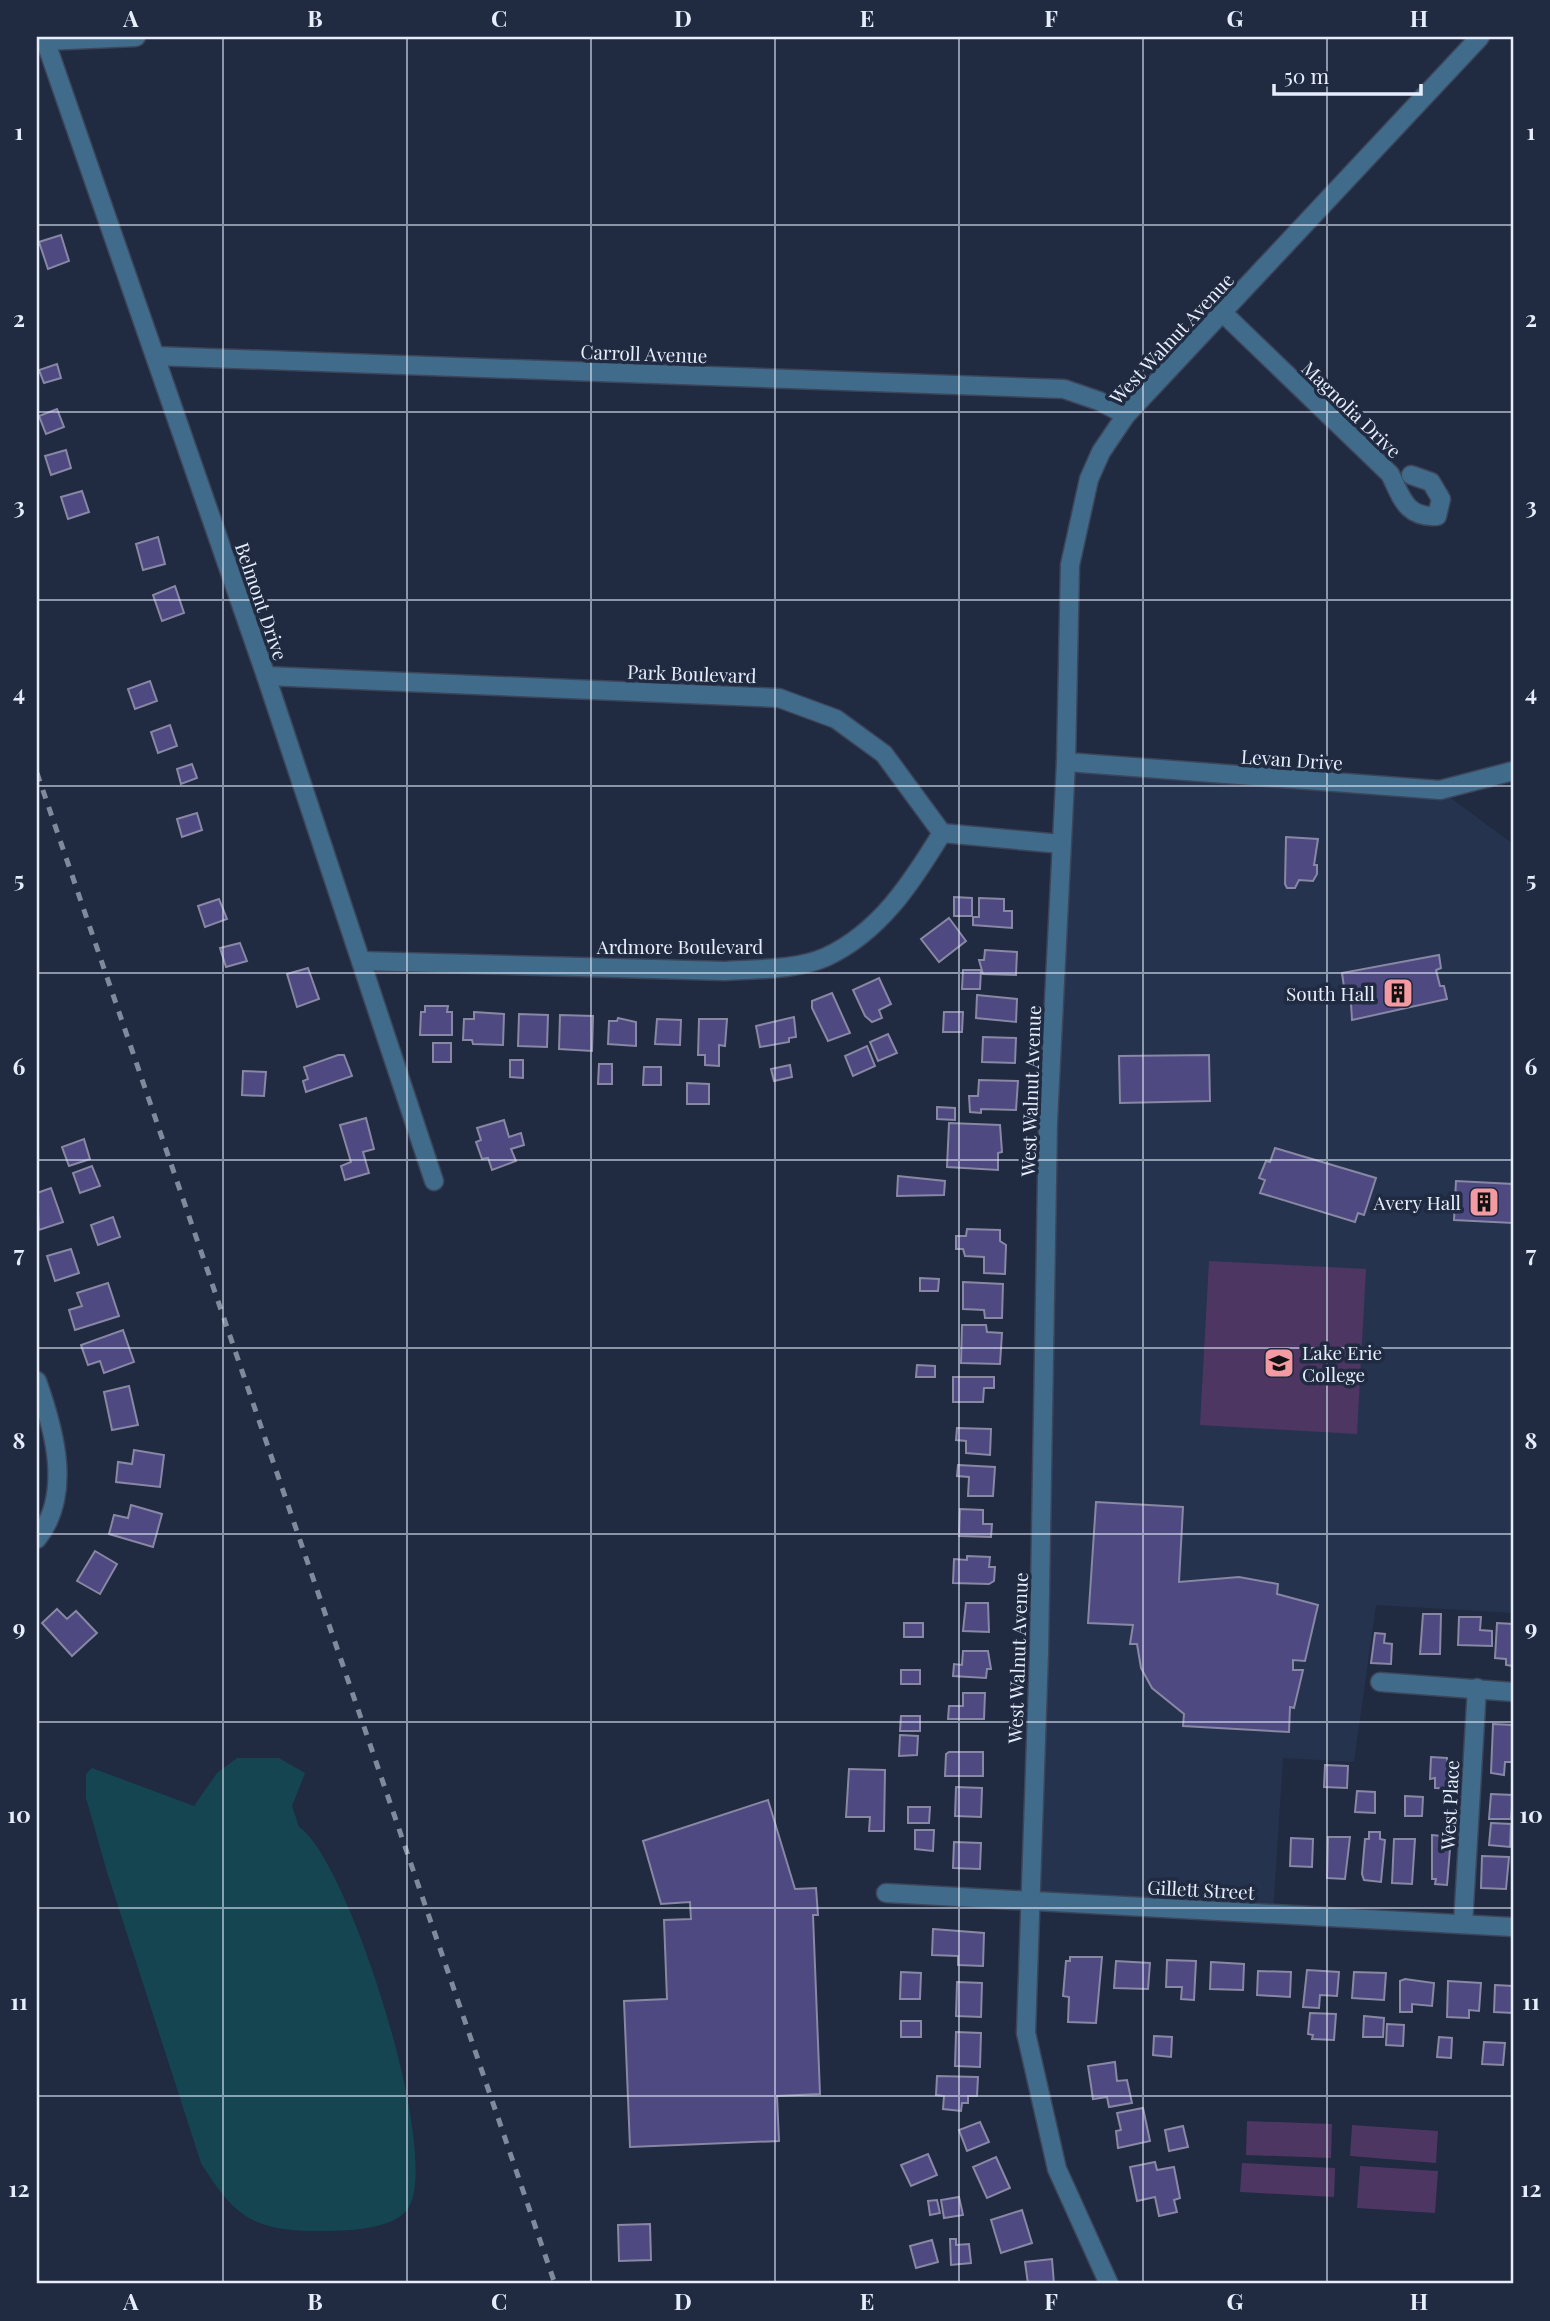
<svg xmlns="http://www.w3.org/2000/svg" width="1550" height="2321" viewBox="0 0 1550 2321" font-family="'Playfair Display',serif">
	<rect width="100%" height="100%" fill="#202a40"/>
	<polygon fill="#25334f" points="1066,762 1440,790 1513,844 1513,1613 1376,1605 1354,1762 1283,1758 1273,1914 1030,1901"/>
	<g fill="#4e3662">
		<polygon points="1209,1261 1366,1269 1357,1434 1200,1425"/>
		<polygon points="1247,2121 1332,2124 1331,2158 1246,2155"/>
		<polygon points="1352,2125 1438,2131 1436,2163 1350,2156"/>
		<polygon points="1242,2163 1335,2168 1334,2197 1240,2192"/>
		<polygon points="1360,2166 1438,2171 1435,2213 1357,2208"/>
	</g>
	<path fill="#164552" d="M237 1758H279L305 1773 292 1806 299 1827C348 1858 445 2160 407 2210 390 2232 336 2231 311 2231 249 2230 232 2212 201 2163L107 1872 86 1798V1774L92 1768 194 1806 217 1773Z"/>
	<g fill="#4e4981" stroke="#8887a4" stroke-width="2">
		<polygon points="61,235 69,261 48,269 39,242"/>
		<polygon points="57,364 61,378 44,383 39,370"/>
		<polygon points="57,409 64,427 46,434 39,416"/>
		<polygon points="66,450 71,468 51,475 45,456"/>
		<polygon points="82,491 89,512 68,519 61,497"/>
		<polygon points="158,537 165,564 143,570 136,544"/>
		<polygon points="175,586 184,613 162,621 153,595"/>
		<polygon points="150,681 157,701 135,709 128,689"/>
		<polygon points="170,725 177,746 158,753 151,732"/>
		<polygon points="192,764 197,778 181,784 177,769"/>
		<polygon points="197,813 202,830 182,837 177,819"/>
		<polygon points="1286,837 1318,839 1314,865 1317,865 1317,874 1313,881 1299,880 1295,888 1287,888 1285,884"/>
		<polygon points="954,897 972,898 972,916 954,916"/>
		<polygon points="979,898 1004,899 1004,911 1012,911 1012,928 973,925 973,917 979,917"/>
		<polygon points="219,899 227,919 205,927 198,906"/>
		<polygon points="949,918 966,941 939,962 921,939"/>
		<polygon points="240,943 247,961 226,967 220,948"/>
		<polygon points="985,950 1017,952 1016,975 983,974 979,960 984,960"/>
		<polygon points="1439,955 1441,968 1436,970 1440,986 1444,986 1447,999 1352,1020 1350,987 1344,987 1342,973"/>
		<polygon points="308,968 319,999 297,1007 287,974"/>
		<polygon points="963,970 981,970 980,989 962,989"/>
		<polygon points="879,978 891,1004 879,1010 882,1018 872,1022 865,1016 853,990"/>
		<polygon points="832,993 850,1033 828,1041 812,1008 812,1001"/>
		<polygon points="977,995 1017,999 1016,1022 976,1018"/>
		<polygon points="425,1006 448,1006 447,1012 452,1012 452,1035 420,1035 421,1012 425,1012"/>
		<polygon points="474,1012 504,1014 503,1045 473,1044 472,1040 463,1040 464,1019 474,1019"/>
		<polygon points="944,1012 963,1012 962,1032 943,1032"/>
		<polygon points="519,1014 548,1015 547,1047 518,1046"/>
		<polygon points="560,1015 593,1016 592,1051 559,1049"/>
		<polygon points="794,1017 796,1037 789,1038 789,1042 760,1047 756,1026"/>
		<polygon points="618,1018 636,1022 636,1046 608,1044 609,1021 617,1021"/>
		<polygon points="657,1019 681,1020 680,1045 655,1044"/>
		<polygon points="699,1019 727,1019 725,1046 719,1045 719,1066 705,1065 705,1055 698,1055"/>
		<polygon points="888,1034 897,1053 878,1061 870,1042"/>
		<polygon points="983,1037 1016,1038 1015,1063 982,1062"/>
		<rect x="433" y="1043" width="18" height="19"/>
		<polygon points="867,1046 875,1066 853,1076 845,1056"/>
		<polygon points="338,1055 344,1055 352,1076 306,1092 303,1081 308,1079 304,1067"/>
		<polygon points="1209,1055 1210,1101 1120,1103 1119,1056"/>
		<polygon points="510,1060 523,1060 523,1078 510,1077"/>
		<polygon points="599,1064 612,1064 612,1084 598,1084"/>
		<polygon points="790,1065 792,1077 774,1081 771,1069"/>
		<polygon points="644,1067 661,1067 661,1085 643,1085"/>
		<polygon points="243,1071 266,1072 264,1096 242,1095"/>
		<polygon points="979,1080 1018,1081 1016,1110 981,1109 981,1113 970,1112 969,1096 978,1096"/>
		<polygon points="687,1083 709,1084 709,1104 687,1104"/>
		<polygon points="937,1107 955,1108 955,1120 937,1119"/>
		<polygon points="366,1118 374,1149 363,1152 369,1173 345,1180 341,1166 351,1162 340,1125"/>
		<polygon points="504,1120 509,1137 521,1133 524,1145 511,1149 516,1161 492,1170 488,1158 482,1159 476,1142 481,1140 477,1128"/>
		<polygon points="949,1123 1000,1125 1002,1152 998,1153 998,1170 947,1167"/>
		<polygon points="84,1139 90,1159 69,1166 62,1147"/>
		<polygon points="1275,1148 1376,1178 1364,1215 1358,1213 1355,1222 1260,1193 1265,1180 1259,1178 1266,1161 1270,1162"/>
		<polygon points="92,1166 100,1186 80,1193 73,1173"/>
		<polygon points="898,1176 945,1181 944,1195 897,1196"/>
		<polygon points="1456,1181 1513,1184 1513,1223 1454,1220"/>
		<polygon points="51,1188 63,1222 39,1230 37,1193"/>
		<polygon points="113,1217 120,1237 98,1245 91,1225"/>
		<polygon points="967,1229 1000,1230 1000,1241 1006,1245 1005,1274 984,1273 984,1257 965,1256 963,1249 956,1249 956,1236 966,1236"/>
		<polygon points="71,1249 79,1273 55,1281 47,1256"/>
		<polygon points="920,1278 939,1279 938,1291 920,1291"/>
		<polygon points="963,1282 1003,1284 1002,1318 985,1318 984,1310 963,1309"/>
		<polygon points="108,1283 119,1316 75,1330 69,1310 82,1306 77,1293"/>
		<polygon points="962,1325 986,1325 987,1332 1002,1333 1000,1364 961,1363"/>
		<polygon points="123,1330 134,1362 104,1373 100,1361 88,1365 81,1345"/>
		<polygon points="917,1365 935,1366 935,1377 916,1377"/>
		<polygon points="953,1377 994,1377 994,1388 984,1388 983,1402 953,1402"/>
		<polygon points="129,1386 138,1425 112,1430 104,1392"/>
		<polygon points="957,1428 991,1429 990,1455 966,1453 966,1441 956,1440"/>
		<polygon points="134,1450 164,1455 160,1487 116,1482 118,1462 132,1464"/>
		<polygon points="958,1465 995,1467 993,1496 968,1496 969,1477 957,1476"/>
		<polygon points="1096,1502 1183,1507 1179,1582 1239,1577 1278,1584 1277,1594 1318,1605 1305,1661 1293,1660 1293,1670 1303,1670 1294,1708 1290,1707 1289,1732 1183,1726 1184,1714 1152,1688 1141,1668 1137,1644 1130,1644 1133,1625 1088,1623"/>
		<polygon points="131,1505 162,1514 153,1547 109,1534 114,1515 128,1518"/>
		<polygon points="960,1509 983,1510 983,1524 992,1524 991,1537 959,1536"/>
		<polygon points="95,1551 117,1564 100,1594 77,1581"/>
		<polygon points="967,1556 990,1557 989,1567 995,1567 994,1581 989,1584 953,1583 954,1559 967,1560"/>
		<polygon points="966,1603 988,1603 989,1632 963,1631"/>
		<polygon points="57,1609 67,1619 76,1611 97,1633 72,1656 42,1623"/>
		<polygon points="1423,1614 1441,1614 1440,1654 1420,1654"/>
		<polygon points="1459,1617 1481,1617 1480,1630 1492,1631 1492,1646 1458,1645"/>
		<rect x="904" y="1623" width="19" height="14"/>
		<polygon points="1497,1623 1513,1624 1513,1666 1506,1665 1506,1659 1495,1658"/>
		<polygon points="1375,1633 1385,1634 1384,1643 1392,1644 1391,1664 1371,1663"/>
		<polygon points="963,1651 988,1651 991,1669 987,1669 986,1678 953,1676 954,1664 962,1665"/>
		<rect x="901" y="1670" width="19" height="14"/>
		<polygon points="963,1693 985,1693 984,1719 948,1719 949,1706 963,1706"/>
		<polygon points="901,1716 920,1716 920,1731 900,1731"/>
		<polygon points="1493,1724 1513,1725 1513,1762 1505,1762 1504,1775 1491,1773"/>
		<polygon points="900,1735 918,1736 917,1755 899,1756"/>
		<polygon points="949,1752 983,1752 983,1776 945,1776 946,1754"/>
		<polygon points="1431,1757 1447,1758 1447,1767 1460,1768 1459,1789 1435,1788 1435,1778 1430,1779"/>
		<polygon points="1325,1765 1348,1766 1347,1788 1324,1787"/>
		<polygon points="849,1769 885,1770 884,1831 869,1831 870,1817 846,1817"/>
		<polygon points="956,1787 982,1788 981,1817 955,1816"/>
		<polygon points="1357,1791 1375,1792 1375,1813 1355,1812"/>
		<polygon points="1491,1794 1513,1795 1511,1819 1489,1819"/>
		<polygon points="1405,1796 1423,1797 1422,1816 1405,1816"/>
		<polygon points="768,1800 795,1889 816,1888 818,1915 813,1915 820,2094 777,2096 779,2141 630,2147 624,2001 667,1999 664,1920 691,1919 690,1902 661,1904 643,1841"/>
		<polygon points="908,1807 930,1807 929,1823 908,1823"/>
		<polygon points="1491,1823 1511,1824 1510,1847 1489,1845"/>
		<polygon points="915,1830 934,1830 933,1851 915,1849"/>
		<polygon points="1369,1832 1380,1832 1380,1839 1385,1840 1381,1882 1364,1880 1362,1874 1365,1839 1369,1839"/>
		<polygon points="1432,1835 1451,1837 1447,1885 1435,1884 1436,1879 1432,1879"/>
		<polygon points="1328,1837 1350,1837 1345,1879 1327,1878"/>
		<polygon points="1291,1838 1313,1839 1312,1867 1290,1866"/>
		<polygon points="1394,1839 1415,1839 1412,1884 1392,1883"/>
		<polygon points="954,1842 981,1843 980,1869 953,1868"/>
		<polygon points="1482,1856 1509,1857 1506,1889 1481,1888"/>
		<polygon points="933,1929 984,1933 983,1966 958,1965 958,1956 932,1955"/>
		<polygon points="1070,1957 1102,1957 1096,2023 1068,2022 1069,1997 1063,1996 1066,1961 1070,1961"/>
		<polygon points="1167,1960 1196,1961 1194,2000 1181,1999 1182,1987 1166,1987"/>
		<polygon points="1116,1961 1150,1963 1148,1989 1114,1988"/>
		<polygon points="1211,1962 1244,1964 1243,1990 1210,1989"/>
		<polygon points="1307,1970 1339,1972 1337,1996 1320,1995 1319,2008 1303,2007"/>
		<polygon points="1258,1971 1291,1972 1290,1997 1257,1995"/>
		<polygon points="901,1972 921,1973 920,1999 900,1999"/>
		<polygon points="1354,1972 1386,1973 1384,2000 1352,1998"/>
		<polygon points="1405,1979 1434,1983 1432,2006 1412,2004 1412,2012 1400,2012 1400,1981"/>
		<polygon points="1448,1981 1481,1983 1479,2011 1469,2010 1469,2018 1447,2017"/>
		<polygon points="957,1982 982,1983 981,2017 956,2016"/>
		<polygon points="1495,1985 1513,1986 1513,2013 1494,2012"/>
		<polygon points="1310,2013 1336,2014 1334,2040 1312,2039 1313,2035 1308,2034"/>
		<polygon points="1364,2016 1384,2018 1383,2037 1363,2037"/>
		<rect x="901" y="2021" width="20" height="16"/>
		<polygon points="1387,2024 1404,2025 1403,2046 1386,2045"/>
		<polygon points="956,2032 981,2033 980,2067 955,2066"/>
		<polygon points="1154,2036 1172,2037 1171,2057 1153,2055"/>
		<polygon points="1439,2037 1452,2038 1451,2058 1437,2057"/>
		<polygon points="1484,2042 1505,2043 1503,2065 1482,2064"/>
		<polygon points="1115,2062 1117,2081 1127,2080 1132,2103 1109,2107 1107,2097 1093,2099 1088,2066"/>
		<polygon points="937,2076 978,2077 977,2096 968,2096 968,2103 962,2103 961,2111 943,2109 944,2096 936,2095"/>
		<polygon points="1143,2108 1150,2141 1118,2148 1116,2131 1121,2130 1117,2113"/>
		<polygon points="980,2122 989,2142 967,2151 959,2130"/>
		<polygon points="1183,2126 1188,2147 1169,2151 1165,2130"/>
		<polygon points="928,2154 937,2175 911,2186 901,2165"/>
		<polygon points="996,2157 1010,2188 987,2198 973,2167"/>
		<polygon points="1155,2162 1157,2170 1174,2167 1180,2198 1174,2200 1177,2212 1159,2216 1155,2197 1137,2201 1130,2167"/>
		<polygon points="959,2197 963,2215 944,2218 941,2200"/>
		<polygon points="937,2200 940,2213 930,2215 928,2201"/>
		<polygon points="1022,2210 1032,2243 1001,2253 991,2220"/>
		<polygon points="650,2224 651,2260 619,2261 618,2225"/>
		<polygon points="950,2239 956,2239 956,2245 969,2244 971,2263 951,2265"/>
		<polygon points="932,2240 938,2262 916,2268 910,2246"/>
		<polygon points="1052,2259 1054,2284 1028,2284 1025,2262"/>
	</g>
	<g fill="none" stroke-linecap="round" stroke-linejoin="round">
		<g stroke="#3c455a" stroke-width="21">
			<g id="minor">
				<polyline points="44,37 266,676 434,1181"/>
				<polyline points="45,41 136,37"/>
				<path d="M1223 313 1390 474C1402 498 1406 518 1437 516L1441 499 1431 482 1411 475"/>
				<polyline points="155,356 1064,389 1099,401 1126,415"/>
				<polyline points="266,676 779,698 836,719 884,754 942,833 1061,844"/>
				<polyline points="1066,762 1440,790 1513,771"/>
				<path d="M361 961 725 971C756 969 797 970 826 957 880 932 912 882 942 833"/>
				<path d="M37 1381C54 1429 73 1494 37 1539"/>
				<polyline points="1380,1682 1513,1692"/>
				<polyline points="886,1893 1513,1927"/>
				<polyline points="1463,1924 1477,1688"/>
				<polyline points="1109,2284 1057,2169 1026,2033 1039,1652 1048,1121 1066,762 1070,565 1089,479 1101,452 1126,415 1480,37"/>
			</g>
		</g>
		<use href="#minor" stroke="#416b8a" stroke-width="18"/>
		<polyline stroke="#818a9d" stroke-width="5" stroke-dasharray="9 9" stroke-linecap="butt" points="37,773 555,2284"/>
	</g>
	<path fill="none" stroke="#e6eefd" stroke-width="2" stroke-opacity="0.55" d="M223 37V2284M407 37V2284M591 37V2284M775 37V2284M959 37V2284M1143 37V2284M1327 37V2284M37 225H1513M37 412H1513M37 600H1513M37 786H1513M37 973H1513M37 1160H1513M37 1348H1513M37 1534H1513M37 1722H1513M37 1908H1513M37 2096H1513"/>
	<defs>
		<g id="building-square" transform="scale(1.575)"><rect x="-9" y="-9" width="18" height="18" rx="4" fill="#f49aa2" stroke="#202a40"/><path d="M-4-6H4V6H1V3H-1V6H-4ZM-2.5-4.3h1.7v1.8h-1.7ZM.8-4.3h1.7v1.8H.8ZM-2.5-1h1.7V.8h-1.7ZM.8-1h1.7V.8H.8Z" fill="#111"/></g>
		<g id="university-square" transform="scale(1.575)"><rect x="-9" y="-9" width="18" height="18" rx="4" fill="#f49aa2" stroke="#202a40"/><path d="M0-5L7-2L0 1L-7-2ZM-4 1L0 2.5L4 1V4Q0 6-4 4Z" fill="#111"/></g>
	</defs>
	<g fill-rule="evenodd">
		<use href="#building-square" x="1398" y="993"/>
		<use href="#building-square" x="1484" y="1202"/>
		<use href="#university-square" x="1279" y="1363"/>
	</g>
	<g text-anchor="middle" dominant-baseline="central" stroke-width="7" stroke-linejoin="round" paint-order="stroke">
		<g font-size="19" fill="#e6eefd" stroke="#202a40">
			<text transform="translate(1171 338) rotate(-47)">West Walnut Avenue</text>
			<text transform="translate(644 353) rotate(2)">Carroll Avenue</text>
			<text transform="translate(1352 409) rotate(44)">Magnolia Drive</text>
			<text transform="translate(262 601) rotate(71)">Belmont Drive</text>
			<text transform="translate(692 673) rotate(2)">Park Boulevard</text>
			<text transform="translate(1292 759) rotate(4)">Levan Drive</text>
			<text x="680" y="946">Ardmore Boulevard</text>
			<text transform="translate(1030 1091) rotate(-88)">West Walnut Avenue</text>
			<text transform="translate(1017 1658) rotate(-88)">West Walnut Avenue</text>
			<text transform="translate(1449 1805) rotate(-87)">West Place</text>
			<text transform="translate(1201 1889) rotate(3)">Gillett Street</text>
		</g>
		<g font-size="19" fill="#e6eefd" stroke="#202a40" text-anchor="end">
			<text x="1375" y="993">South Hall</text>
			<text x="1461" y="1202">Avery Hall</text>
			<text x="1302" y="1352" text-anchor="start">Lake Erie<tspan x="1302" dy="22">College</tspan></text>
		</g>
	</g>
	<rect width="1550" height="2321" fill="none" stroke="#202a40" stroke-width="77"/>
	<path d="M1274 84v10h147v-10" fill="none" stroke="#e6eefd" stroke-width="3.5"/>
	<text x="1284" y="84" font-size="21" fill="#e6eefd" stroke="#202a40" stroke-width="5" paint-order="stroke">50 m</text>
	<rect x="38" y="38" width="1474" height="2244" fill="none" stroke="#e6eefd" stroke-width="2.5"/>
	<g font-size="23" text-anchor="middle" font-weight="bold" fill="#e6eefd">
		<text x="131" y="27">A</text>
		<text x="315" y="27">B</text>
		<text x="499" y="27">C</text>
		<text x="683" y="27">D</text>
		<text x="867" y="27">E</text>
		<text x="1051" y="27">F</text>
		<text x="1235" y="27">G</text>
		<text x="1419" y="27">H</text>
		<text x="19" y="140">1</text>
		<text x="1531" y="140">1</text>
		<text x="19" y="327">2</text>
		<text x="1531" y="327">2</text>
		<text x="19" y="514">3</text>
		<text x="1531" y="514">3</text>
		<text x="19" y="701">4</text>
		<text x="1531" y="701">4</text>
		<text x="19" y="888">5</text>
		<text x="1531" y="888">5</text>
		<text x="19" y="1075">6</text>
		<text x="1531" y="1075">6</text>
		<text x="19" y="1262">7</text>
		<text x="1531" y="1262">7</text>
		<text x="19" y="1449">8</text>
		<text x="1531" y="1449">8</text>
		<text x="19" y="1636">9</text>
		<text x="1531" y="1636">9</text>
		<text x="19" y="1823">10</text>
		<text x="1531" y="1823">10</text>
		<text x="19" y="2010">11</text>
		<text x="1531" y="2010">11</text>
		<text x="19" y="2197">12</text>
		<text x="1531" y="2197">12</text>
		<text x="131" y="2310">A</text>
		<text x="315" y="2310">B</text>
		<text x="499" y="2310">C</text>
		<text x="683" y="2310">D</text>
		<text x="867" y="2310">E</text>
		<text x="1051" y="2310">F</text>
		<text x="1235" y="2310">G</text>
		<text x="1419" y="2310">H</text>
	</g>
</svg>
